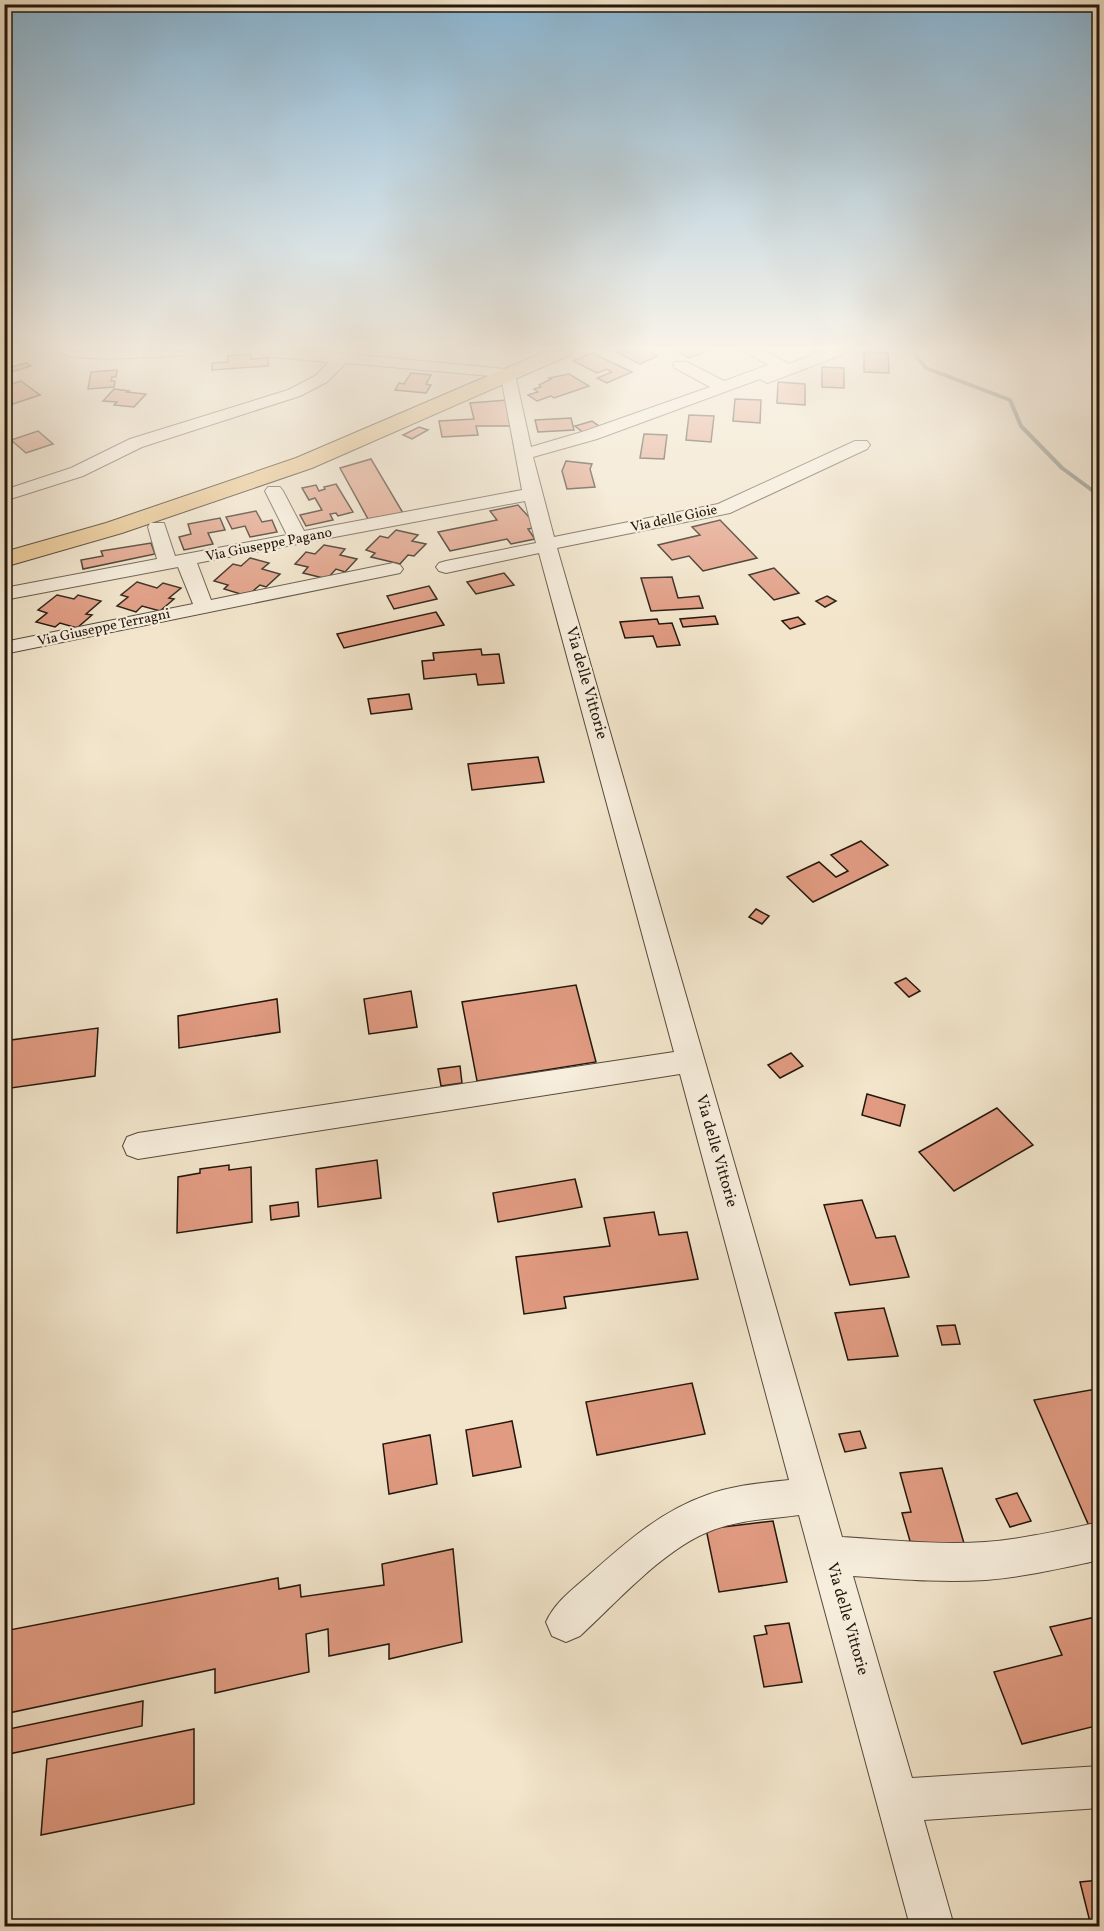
<svg xmlns="http://www.w3.org/2000/svg" width="1104" height="1931" viewBox="0 0 1104 1931" font-family="Vollkorn,serif">
	<rect width="100%" height="100%" fill="#f2e5cb"/>
	<filter id="stains"><feTurbulence type="fractalNoise" baseFrequency=".00333" numOctaves="4"/><feColorMatrix values="0 0 0 0 .2 0 0 0 0 .09 0 0 0 0 .02 0 0 0 .5 -.17"/></filter>
	<radialGradient id="worn" r=".72"><stop offset=".6" stop-color="#630" stop-opacity="0"/><stop offset="1" stop-color="#630" stop-opacity=".3"/></radialGradient>
	<g fill="none" stroke-linecap="round" stroke-linejoin="round">
		<polyline stroke="#6c7b77" stroke-width="4" points="912,351 926,368 1010,400 1021,426 1062,468 1100,496"/>
	</g>
	<g fill="#e19b82" stroke="#23170c" stroke-width="1.5">
		<polygon points="614,351 647,351 658,356 640,364"/>
		<polygon points="676,351 708,351 689,358"/>
		<polygon points="864,352 888,353 889,373 864,372"/>
		<polygon points="592,353 632,372 607,383 597,378 612,372 607,369 597,373 573,361"/>
		<polygon points="251,354 251,359 268,358 268,366 212,370 212,363 228,362 228,356"/>
		<polygon points="26,363 31,366 4,374 4,369"/>
		<polygon points="822,367 844,368 844,388 822,387"/>
		<polygon points="117,370 116,377 112,377 111,381 115,381 114,387 88,389 91,372"/>
		<polygon points="411,373 431,375 426,384 431,385 426,393 395,390 399,383 404,384"/>
		<polygon points="569,374 589,386 554,398 551,396 537,401 528,395 538,392 534,389 541,387 539,385 551,379 549,378"/>
		<polygon points="21,381 40,395 10,405 4,401 4,386"/>
		<polygon points="778,382 805,384 805,405 777,403"/>
		<polygon points="114,389 129,391 127,392 146,394 134,407 114,405 117,402 103,401"/>
		<polygon points="735,399 761,400 760,423 733,421"/>
		<polygon points="507,400 511,426 476,426 478,435 442,437 439,421 474,419 470,403"/>
		<polygon points="689,415 714,416 711,442 686,440"/>
		<polygon points="571,418 574,430 538,432 535,420"/>
		<polygon points="592,421 603,429 585,434 575,426"/>
		<polygon points="419,427 428,430 412,439 403,435"/>
		<polygon points="38,431 53,444 26,453 11,440"/>
		<polygon points="644,434 667,435 664,459 640,458"/>
		<polygon points="371,459 403,513 368,519 340,468"/>
		<polygon points="566,461 592,464 590,469 595,487 567,489 562,471"/>
		<polygon points="336,484 353,512 338,516 336,513 330,514 333,520 306,526 300,515 322,510 315,498 309,500 302,488 316,485 319,491 325,489 324,487"/>
		<polygon points="518,505 538,527 528,529 535,539 511,544 507,539 450,551 438,532 497,520 490,511"/>
		<polygon points="256,511 262,522 272,520 277,532 250,537 245,526 232,529 226,517"/>
		<polygon points="220,518 225,530 208,533 213,544 184,550 179,537 191,534 188,524"/>
		<polygon points="720,520 757,558 703,571 689,556 672,560 658,545 700,535 692,527"/>
		<polygon points="396,530 418,535 412,541 426,544 414,556 408,555 400,564 371,557 375,553 366,550 380,536 388,538"/>
		<polygon points="151,543 155,554 83,569 81,560 103,556 101,551"/>
		<polygon points="324,545 345,549 340,555 357,559 345,572 336,569 327,579 303,573 308,567 295,564 306,552 315,554"/>
		<polygon points="250,558 269,563 262,569 280,574 266,587 260,585 247,596 224,589 228,585 214,581 233,564 241,566"/>
		<polygon points="774,568 799,593 774,600 749,575"/>
		<polygon points="504,573 514,585 476,594 467,582"/>
		<polygon points="672,577 678,598 699,596 703,608 651,611 641,578"/>
		<polygon points="137,582 157,588 163,583 181,588 169,598 174,599 160,611 142,606 136,612 117,606 128,597 121,595"/>
		<polygon points="429,586 437,599 394,609 387,596"/>
		<polygon points="57,595 74,599 78,595 101,601 86,614 92,615 77,628 60,623 55,627 36,622 47,613 38,610"/>
		<polygon points="827,596 836,601 825,607 816,601"/>
		<polygon points="436,612 444,625 344,648 337,634"/>
		<polygon points="715,616 718,624 683,627 680,619"/>
		<polygon points="798,617 805,624 790,629 782,621"/>
		<polygon points="657,619 659,624 672,623 680,645 657,647 653,636 625,638 620,622"/>
		<polygon points="481,649 482,655 499,654 504,683 478,685 476,674 424,679 422,661 434,660 433,653"/>
		<polygon points="409,694 412,709 371,714 368,699"/>
		<polygon points="538,757 544,782 472,790 468,764"/>
		<polygon points="861,841 888,865 813,902 787,877 819,862 836,877 848,871 831,855"/>
		<polygon points="756,909 769,916 762,924 749,917"/>
		<polygon points="906,978 920,991 909,997 895,983"/>
		<polygon points="576,985 596,1062 477,1081 462,1002"/>
		<polygon points="411,991 417,1027 369,1034 364,999"/>
		<polygon points="277,999 280,1032 179,1048 178,1016"/>
		<polygon points="98,1028 95,1076 4,1089 4,1041"/>
		<polygon points="791,1053 803,1066 780,1078 768,1065"/>
		<polygon points="460,1066 462,1083 441,1086 438,1069"/>
		<polygon points="867,1094 905,1105 900,1126 862,1115"/>
		<polygon points="997,1108 1033,1145 954,1191 919,1152"/>
		<polygon points="377,1160 381,1198 318,1207 316,1169"/>
		<polygon points="229,1165 229,1170 251,1167 252,1222 177,1233 178,1177 200,1173 200,1169"/>
		<polygon points="575,1179 582,1207 498,1222 493,1193"/>
		<polygon points="862,1200 876,1238 895,1236 909,1277 850,1285 824,1205"/>
		<polygon points="298,1202 299,1216 271,1220 270,1206"/>
		<polygon points="654,1212 659,1235 687,1232 698,1279 564,1297 566,1308 524,1314 516,1257 610,1246 604,1218"/>
		<polygon points="884,1308 898,1356 848,1360 835,1313"/>
		<polygon points="955,1325 960,1344 942,1345 937,1326"/>
		<polygon points="692,1383 705,1434 597,1455 586,1402"/>
		<polygon points="1096,1389 1100,1397 1100,1524 1089,1526 1034,1400"/>
		<polygon points="512,1421 521,1467 473,1476 466,1430"/>
		<polygon points="860,1431 866,1448 845,1452 839,1434"/>
		<polygon points="430,1435 437,1484 389,1494 383,1444"/>
		<polygon points="942,1468 966,1550 914,1555 902,1513 911,1512 900,1473"/>
		<polygon points="1017,1493 1031,1521 1010,1527 996,1499"/>
		<polygon points="773,1521 787,1582 719,1592 706,1529"/>
		<polygon points="453,1549 462,1642 389,1659 389,1644 329,1656 328,1629 306,1634 309,1672 215,1693 215,1669 4,1714 4,1631 278,1578 279,1589 300,1585 301,1597 384,1585 382,1564"/>
		<polygon points="1100,1616 1100,1725 1022,1744 994,1672 1062,1655 1050,1627"/>
		<polygon points="789,1623 802,1682 764,1687 754,1636 767,1634 765,1626"/>
		<polygon points="143,1701 142,1726 4,1755 4,1730"/>
		<polygon points="194,1729 194,1804 41,1835 47,1759"/>
		<polygon points="1100,1880 1100,1926 1091,1926 1080,1882"/>
	</g>
	<g fill="none" stroke-linecap="round" stroke-linejoin="round">
		<g stroke="#574a3c" stroke-width="2">
			<g id="minor">
				<path d="M59 351H188L181 356C159 356 71 364 59 351Z"/>
				<path d="M255 351H319L514 370 531 447 585 431 710 387 675 368 673 365 675 362H687L724 381 768 365 744 351H764L789 364 823 351H846L844 354 773 381 767 383 760 379 597 439 533 457 554 537 718 504 855 441H867L870 445 867 449 730 513 557 548 842 1537C890 1540 938 1545 985 1542 1024 1539 1062 1530 1100 1522V1560C1062 1568 1025 1577 986 1580 942 1583 898 1579 853 1576L912 1778 1100 1766V1808L924 1820 954 1926H910L799 1515C769 1519 736 1520 708 1532 663 1550 616 1603 580 1636L566 1642 552 1636 546 1622C555 1602 573 1589 589 1575 625 1543 661 1511 707 1495 733 1485 762 1483 789 1480L680 1074 138 1159 127 1155 123 1146 127 1137 138 1133 674 1052 539 553 446 573 439 571 436 567 439 563 446 561 536 543 525 501 197 563 211 600 393 563 400 565 403 569 400 573 4 654V642L193 604 178 567 4 600V588L157 559 148 527 150 523H164L175 556 287 535 265 491 268 487H280L283 491 304 531 522 490 501 377 346 363 327 382 300 396 142 447 83 476 4 501V490L71 468 130 439 288 390 315 376 329 362 262 356Z"/>
			</g>
		</g>
		<g stroke="#23170c" stroke-width="2">
			<polygon id="major" points="546,351 572,351 570,355 312,468 122,533 4,567 4,552 106,523 296,458"/>
		</g>
		<use href="#minor" fill="#f7eedd" fill-rule="evenodd"/>
		<use href="#major" fill="#e9c286" fill-rule="evenodd"/>
	</g>
	<linearGradient id="sky" x2="0" y2="1"><stop stop-color="#8ab8d7"/><stop offset="0.56" stop-color="#f9f3e8"/><stop offset="1" stop-color="#f9f3e8" stop-opacity="0"/></linearGradient>
	<rect width="1104" height="622" fill="url(#sky)"/>
	<g text-anchor="middle" dominant-baseline="central" stroke-width="4.5" stroke-linejoin="round" paint-order="stroke">
		<g font-size="14" fill="#23170c" stroke="#f7eedd">
			<text transform="translate(674 519) rotate(-12)">Via delle Gioie</text>
			<text transform="translate(269 545) rotate(-11)">Via Giuseppe Pagano</text>
			<text transform="translate(104 628) rotate(-12)">Via Giuseppe Terragni</text>
		</g>
		<g font-size="16" fill="#23170c" stroke="#f7eedd">
			<text transform="translate(586 683) rotate(74)">Via delle Vittorie</text>
			<text transform="translate(716 1151) rotate(74)">Via delle Vittorie</text>
			<text transform="translate(847 1619) rotate(74)">Via delle Vittorie</text>
		</g>
	</g>
	<rect width="1104" height="1931" fill="none" stroke="#f2e5cb" stroke-width="24"/>
	<rect x="6" y="6" width="1092" height="1919" fill="none" stroke="#23170c" stroke-width="3"/>
	<rect x="12" y="12" width="1080" height="1907" fill="none" stroke="#23170c" stroke-width="1.5"/>
	<rect width="100%" height="100%" filter="url(#stains)"/>
	<rect width="100%" height="100%" fill="url(#worn)"/>
</svg>
